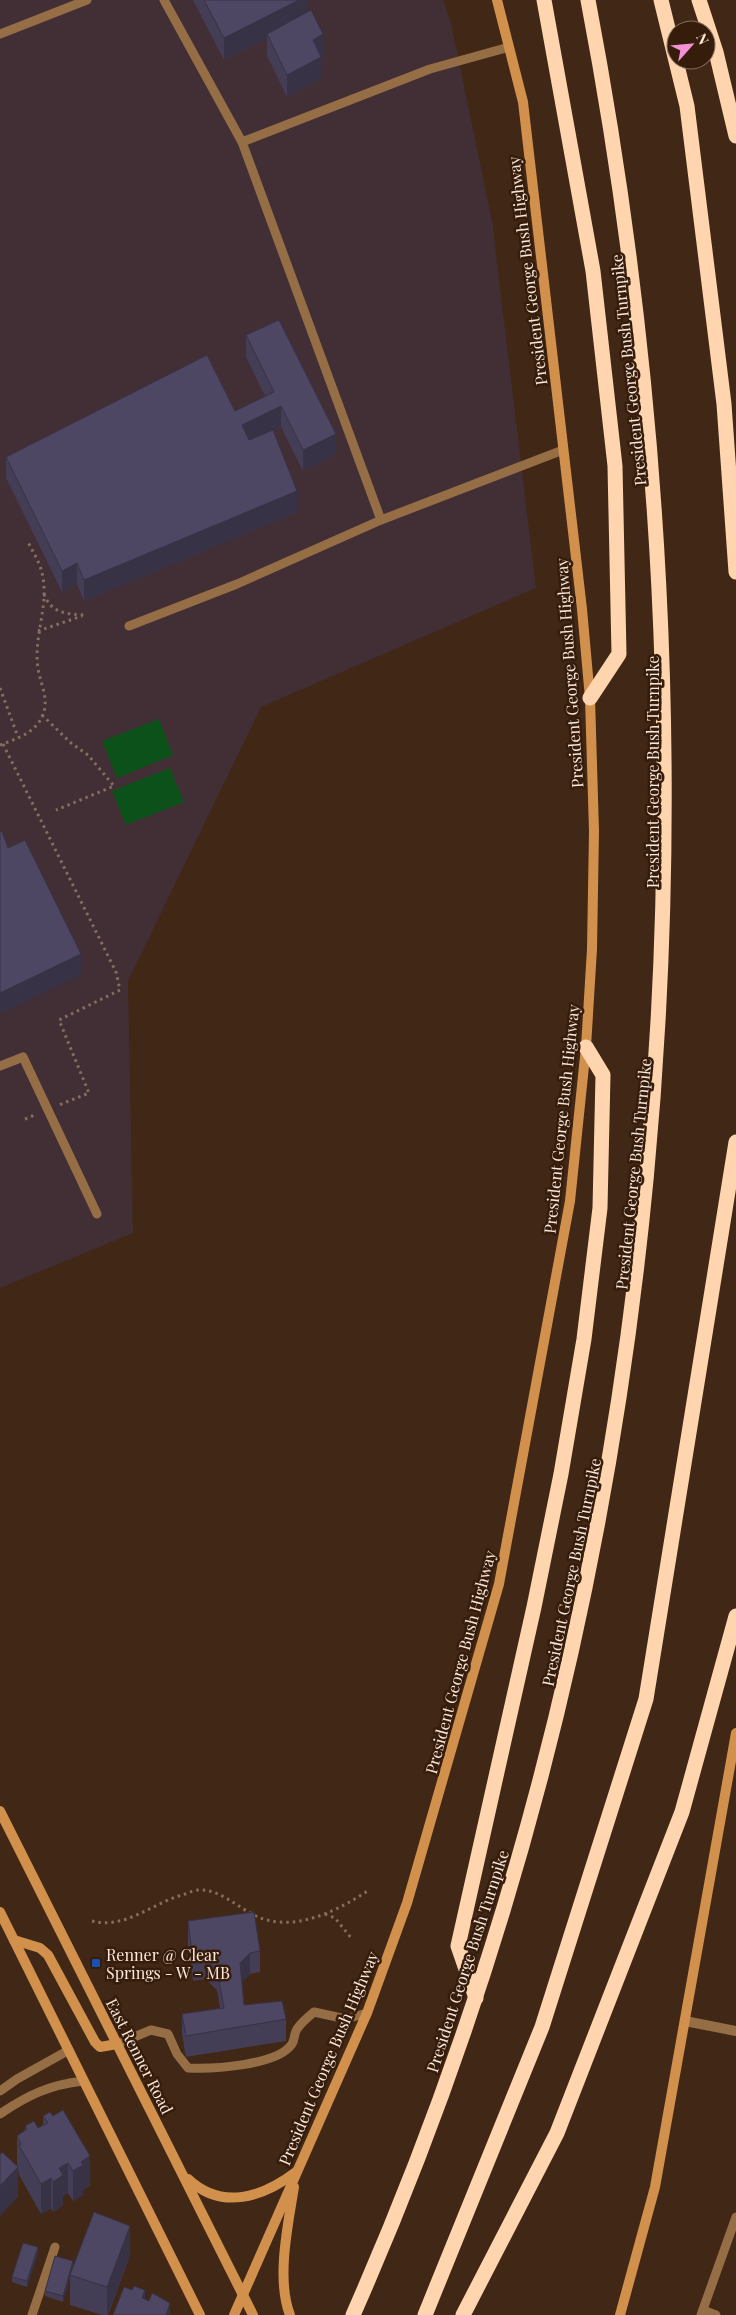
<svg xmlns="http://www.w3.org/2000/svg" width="736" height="2315" viewBox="0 0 736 2315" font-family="'Playfair Display',serif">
	<rect width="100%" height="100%" fill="#412715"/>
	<polygon fill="#422f35" points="0,0 443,0 451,23 492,221 536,588 261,707 128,981 133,1233 0,1288"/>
	<g fill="#0d511a">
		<polygon points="159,719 173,755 117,778 102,741"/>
		<polygon points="170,768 184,802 126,825 112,791"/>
	</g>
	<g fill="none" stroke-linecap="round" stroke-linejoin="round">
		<g stroke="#856e5f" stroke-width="3" stroke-dasharray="2.5 4" stroke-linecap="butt">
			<path d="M44 594C51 613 66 614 84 615"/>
			<polyline points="38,631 82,616"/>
			<polyline points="0,688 18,737"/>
			<polyline points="42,715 71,743 88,755 114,786 56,810"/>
			<polyline points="3,744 116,972 120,990 59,1020 89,1093 59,1105"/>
			<path d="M0 745C13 740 30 735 39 722 52 702 41 688 38 668 33 636 50 605 42 573 40 563 33 552 28 542"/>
			<polyline points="25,1119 37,1114"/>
			<polyline points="325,1914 335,1918 352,1939"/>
			<path d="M92 1921C125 1930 154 1902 185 1894 190 1892 195 1890 200 1890 220 1890 235 1905 252 1914 290 1935 336 1912 369 1890"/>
		</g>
		<g stroke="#966e45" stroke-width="9">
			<polyline points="164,0 242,142 430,69 509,47"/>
			<polyline points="0,34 87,0"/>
			<polyline points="242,142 381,520 563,450"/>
			<polyline points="129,626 237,584 381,520"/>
			<polyline points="0,1066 23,1057 97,1214"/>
			<path d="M117 2044 151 2030 168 2034 177 2054 188 2068C212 2069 277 2066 292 2044 295 2039 294 2033 297 2029 301 2023 308 2017 314 2012L346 2019 367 2013"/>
			<polyline points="0,2091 17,2079 69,2050"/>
			<path d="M0 2114C28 2095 49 2085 83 2081"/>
			<polyline points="703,2310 716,2315"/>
			<polyline points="32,2315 55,2247"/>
			<polyline points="701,2315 736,2217"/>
		</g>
		<polyline stroke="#966e45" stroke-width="10" points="685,2021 736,2031"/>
		<g stroke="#d2904d" stroke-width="10">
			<polyline points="0,1811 253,2315"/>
			<polyline points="0,1912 200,2315"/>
			<polyline points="14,1940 40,1948 48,1955 95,2042 100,2047 117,2044"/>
			<path d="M188 2179C222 2211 263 2197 296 2172"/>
			<polyline points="234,2315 367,2013 407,1903 499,1584 570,1201 586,1047 592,949 594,831 590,698 582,609 523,102 497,0"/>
			<path d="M290 2315C276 2279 288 2225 294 2187"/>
			<polyline points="620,2315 655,2187 736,1733"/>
		</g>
		<g stroke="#fed5af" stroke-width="15">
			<polyline points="544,0 593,271 615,466 619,654 590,698"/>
			<polyline points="661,0 687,106 724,404 736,572"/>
			<polyline points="699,0 716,52 736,136"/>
			<polyline points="476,1998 458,1946 534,1607 561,1474 584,1339 600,1208 603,1075 586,1047"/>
			<path d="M353 2315C674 1589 736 776 588 0"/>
			<polyline points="425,2315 542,2027 646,1699 736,1142"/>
			<polyline points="463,2315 557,2133 682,1812 736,1616"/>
		</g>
	</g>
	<g fill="#433d56">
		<polygon points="193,0 307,0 307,12 323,56 321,57 321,78 287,97 267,56 267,38 224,60"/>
		<polygon points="246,335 336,455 303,471 281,427 273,431 297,512 84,601 77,584 62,592 6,478 6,457 235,411 265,396 246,357"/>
		<polygon points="188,1921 260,1951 260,1972 250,1974 242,1982 244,2005 286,2019 286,2041 186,2057 182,2035 182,2014 220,2008 217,1990 205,1979 193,1981 188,1943"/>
		<polygon points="43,2116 90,2186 83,2190 83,2195 73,2201 68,2193 63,2196 63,2205 53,2212 51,2208 41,2214 19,2175 18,2168 18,2197 17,2165 17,2136 25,2130 25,2126 38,2128 43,2125"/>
		<polygon points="38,2253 27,2287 12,2282 12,2277"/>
		<polygon points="130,2256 108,2315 102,2315 70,2305 70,2277 63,2302 45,2296 45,2291 73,2266"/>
	</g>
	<g fill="#373246">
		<polygon points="299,0 307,0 307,18 267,34 267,38 224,60 224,38"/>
		<polygon points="323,34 323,56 320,58 321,57 321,78 287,97 287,75 313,40"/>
		<polygon points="281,406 281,427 242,447 242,425"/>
		<polygon points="336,434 336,455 303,471 303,450"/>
		<polygon points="297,491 297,512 84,601 84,580"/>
		<polygon points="77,563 77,584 62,592 62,571"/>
		<polygon points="81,954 81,975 0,1014 0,993"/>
		<polygon points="250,1953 250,1974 240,1984 240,1963"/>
		<polygon points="90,2156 90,2186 83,2190 83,2195 73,2201 73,2171 81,2162"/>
		<polygon points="68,2163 68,2193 63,2196 63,2205 53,2212 53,2182 59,2168"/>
		<polygon points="18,2167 18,2197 0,2216 0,2186"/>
		<polygon points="51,2178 51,2208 41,2214 41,2184"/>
		<polygon points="130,2226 130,2256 107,2315 107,2287"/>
		<polygon points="38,2247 38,2253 27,2287 27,2281"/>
		<polygon points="73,2261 73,2267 70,2275 70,2277 63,2302 63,2296"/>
		<polygon points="145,2290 145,2315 142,2298"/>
		<polygon points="170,2303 170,2315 166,2315"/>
	</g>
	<g fill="#4e4764" stroke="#373246">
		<polygon points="204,0 299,0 224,38"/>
		<polygon points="311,10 323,34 313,40 321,57 287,75 267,34"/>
		<polygon points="279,320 336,434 303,450 281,406 242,425 249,440 273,430 297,491 84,580 77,563 62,571 6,457 207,355 235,411 274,392 246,335"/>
		<polygon points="2,831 8,848 25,840 81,954 0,993 0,832"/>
		<polygon points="254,1912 260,1951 250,1953 240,1963 244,2005 282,2001 286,2019 186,2036 182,2014 224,2008 217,1969 205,1958 193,1960 188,1921"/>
		<polygon points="63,2110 90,2156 81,2162 83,2165 73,2171 68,2163 59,2168 63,2175 53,2182 51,2178 41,2184 19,2145 21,2144 17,2136 27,2129 25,2126 34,2121 38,2128 48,2123 43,2116 50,2112 53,2116"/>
		<polygon points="2,2152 18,2167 0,2186 0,2155"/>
		<polygon points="94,2212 130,2226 107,2287 70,2275"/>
		<polygon points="23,2243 38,2247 27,2281 12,2277"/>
		<polygon points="55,2256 73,2261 63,2296 45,2291"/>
		<polygon points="134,2286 145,2290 142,2298 149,2301 152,2293 170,2303 166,2315 113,2315 124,2287 132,2290"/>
	</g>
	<rect fill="#1a4fb4" stroke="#361d0b" stroke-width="2" x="91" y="1958" width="10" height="10" rx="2.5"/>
	<g text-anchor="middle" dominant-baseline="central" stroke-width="5" stroke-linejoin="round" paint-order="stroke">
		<g font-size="16" fill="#fae8dd" stroke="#361d0b">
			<text transform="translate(527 271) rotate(-97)">President George Bush Highway</text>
			<text transform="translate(628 370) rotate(-96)">President George Bush Turnpike</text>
			<text transform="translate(569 673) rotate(-94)">President George Bush Highway</text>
			<text transform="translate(652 772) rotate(-90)">President George Bush Turnpike</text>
			<text transform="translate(561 1119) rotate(-84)">President George Bush Highway</text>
			<text transform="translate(633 1174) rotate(-84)">President George Bush Turnpike</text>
			<text transform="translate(571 1572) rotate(-78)">President George Bush Turnpike</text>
			<text transform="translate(460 1662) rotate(-75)">President George Bush Highway</text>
			<text transform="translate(467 1961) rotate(-72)">President George Bush Turnpike</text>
			<text transform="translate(140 2056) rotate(63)">East Renner Road</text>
			<text transform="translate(328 2058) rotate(-67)">President George Bush Highway</text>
		</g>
		<g font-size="16" fill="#fae8dd" stroke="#361d0b" text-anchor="start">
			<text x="106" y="1954">Renner @ Clear<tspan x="106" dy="18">Springs - W - MB</tspan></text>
		</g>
	</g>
	<g transform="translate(691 45) rotate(63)"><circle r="24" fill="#361d0b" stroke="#846e5f"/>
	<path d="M0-4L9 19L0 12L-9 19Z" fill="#f491d4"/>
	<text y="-8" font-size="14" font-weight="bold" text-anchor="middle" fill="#fae8dd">N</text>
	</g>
</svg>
